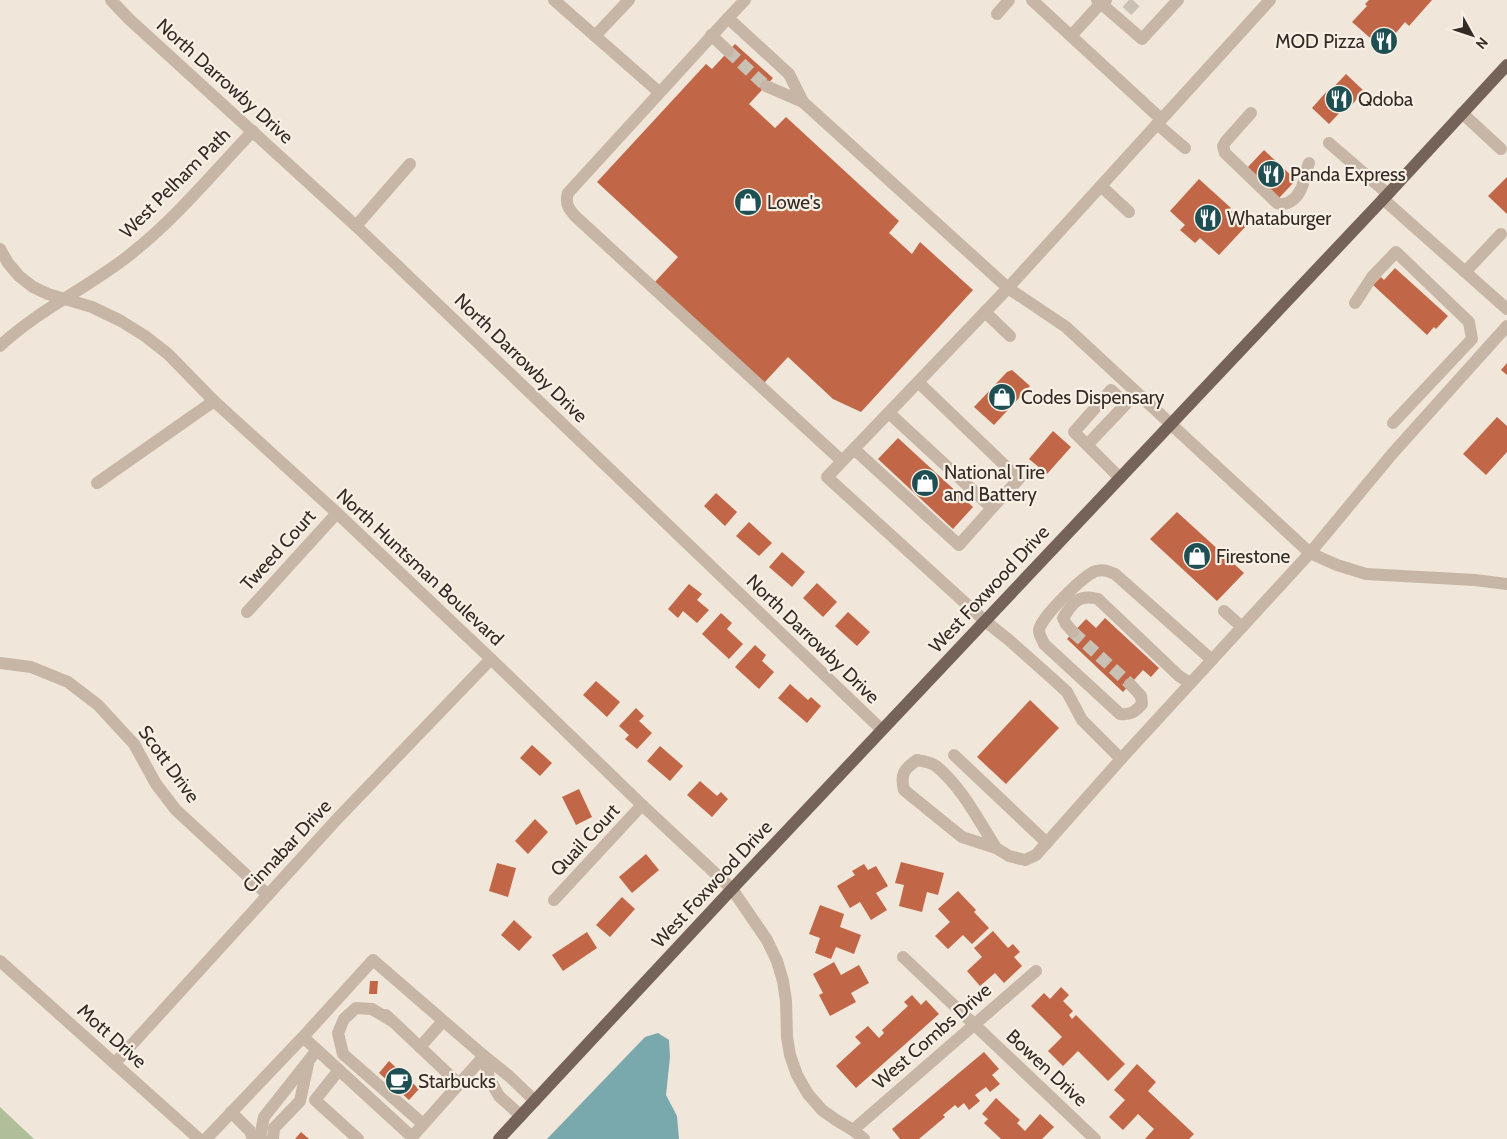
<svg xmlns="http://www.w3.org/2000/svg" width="1507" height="1139" viewBox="0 0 1507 1139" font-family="Cabin,sans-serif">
	<rect width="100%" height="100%" fill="#f0e6d9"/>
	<polygon fill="#b1be9a" points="0,1107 34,1139 0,1139"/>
	<polygon fill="#79a9ac" points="658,1033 669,1040 670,1057 666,1095 677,1116 679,1139 547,1139 645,1037"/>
	<g fill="#c16646">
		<polygon points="1369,0 1432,0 1409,26 1405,22 1395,34 1397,37 1385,51 1352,22 1367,6 1365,4"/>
		<polygon points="735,44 773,78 749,104 775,128 786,117 899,221 889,233 912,254 920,242 973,290 861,412 833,399 788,357 763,384 654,283 678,257 597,182 706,64 712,69"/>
		<polygon points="1346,74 1364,91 1349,108 1346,106 1329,124 1312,108 1328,90 1330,91"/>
		<polygon points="1264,150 1296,180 1279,198 1247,168"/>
		<polygon points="1507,177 1507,214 1488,196"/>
		<polygon points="1199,179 1231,208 1229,209 1247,225 1219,255 1200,238 1195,243 1180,230 1185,225 1170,211"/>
		<polygon points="1395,268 1448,316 1436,329 1434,327 1427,335 1373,285 1381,277 1384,280"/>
		<polygon points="1507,363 1507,375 1501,370"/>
		<polygon points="1012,370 1030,386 994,425 974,407 1007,372"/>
		<polygon points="1497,417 1507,426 1507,452 1486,475 1463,454"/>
		<polygon points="1053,431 1071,447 1047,474 1029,459"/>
		<polygon points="898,438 973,507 953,529 878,459"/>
		<polygon points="716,493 737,512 725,526 704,506"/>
		<polygon points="1177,512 1244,573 1217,601 1150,539"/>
		<polygon points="749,522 772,543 759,556 736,536"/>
		<polygon points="782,552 805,572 792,587 769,567"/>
		<polygon points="817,583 837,602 823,617 803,598"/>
		<polygon points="689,584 702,594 697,600 709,610 697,623 683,611 678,618 668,609"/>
		<polygon points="848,612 870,632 857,646 835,626"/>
		<polygon points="721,613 732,623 727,629 743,644 729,659 702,634"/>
		<polygon points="1105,618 1159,668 1151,677 1143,670 1123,692 1067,639 1086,619 1096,628"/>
		<polygon points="755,645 766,655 762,661 774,672 759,689 735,667"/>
		<polygon points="596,681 620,702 607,717 583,695"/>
		<polygon points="790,684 808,700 811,697 821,706 807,723 778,698"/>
		<polygon points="1030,700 1059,728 1006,784 977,757"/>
		<polygon points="636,708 644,716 639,721 652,733 637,749 625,739 629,735 619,726"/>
		<polygon points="532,745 552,763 540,776 520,758"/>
		<polygon points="660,746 683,766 670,781 647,761"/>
		<polygon points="700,781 717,796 721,792 728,799 712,817 687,795"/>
		<polygon points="579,789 592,817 576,825 562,797"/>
		<polygon points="535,819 548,832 528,854 515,841"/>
		<polygon points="646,854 659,870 632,893 619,877"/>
		<polygon points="901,862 944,873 938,895 927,892 922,912 899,906 904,885 895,883"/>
		<polygon points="497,863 516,868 508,897 489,891"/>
		<polygon points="864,864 868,870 876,866 888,886 876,893 887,910 871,920 860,902 850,908 837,886 855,875 852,871"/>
		<polygon points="958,891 976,910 974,912 989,928 972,944 963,935 948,949 935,936 950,922 938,909"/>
		<polygon points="622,897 635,909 610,937 596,925"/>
		<polygon points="820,905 844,914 840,927 861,935 854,954 836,947 831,959 815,953 820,938 809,934"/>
		<polygon points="514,920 532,937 519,951 501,935"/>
		<polygon points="993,931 1008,948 1013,944 1020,952 1014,957 1022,966 1004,983 995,973 980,986 967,971 982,957 974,948"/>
		<polygon points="587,932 597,948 563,971 552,955"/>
		<polygon points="834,962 841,975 859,965 869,983 851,993 856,1002 830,1016 819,995 823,993 813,974"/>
		<polygon points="370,981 378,981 377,994 369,994"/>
		<polygon points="1061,987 1069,995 1063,1001 1073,1011 1069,1015 1072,1019 1076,1015 1125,1064 1108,1081 1078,1051 1063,1066 1048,1051 1062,1037 1031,1006 1044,993 1050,999"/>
		<polygon points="912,995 921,1005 926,1000 939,1014 856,1088 836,1066 861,1043 855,1037 868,1026 879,1038 884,1033 882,1030 908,1006 904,1002"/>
		<polygon points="984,1052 999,1069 992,1075 1000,1084 990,1092 986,1087 975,1095 980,1101 969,1110 964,1103 958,1108 955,1105 943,1115 945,1117 919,1139 900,1139 892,1129"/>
		<polygon points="389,1061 419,1089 409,1100 379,1073"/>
		<polygon points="1137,1064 1156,1082 1148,1091 1194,1134 1189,1139 1145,1139 1154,1129 1138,1114 1123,1130 1109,1117 1125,1100 1114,1090"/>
		<polygon points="996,1098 1020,1120 1017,1123 1025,1131 1040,1114 1054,1127 1042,1139 1001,1139 984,1123 988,1119 982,1114"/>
		<polygon points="301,1132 309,1139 295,1139"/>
	</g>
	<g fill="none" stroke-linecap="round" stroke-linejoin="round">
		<g stroke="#cac1b5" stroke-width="12" stroke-dasharray="12 6" stroke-linecap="butt">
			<polyline points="1127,11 1137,0"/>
			<polyline points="728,51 766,86"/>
			<polyline points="1073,632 1130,684"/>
		</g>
		<g stroke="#c7b6a6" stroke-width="12">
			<polyline points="111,0 129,19 356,226 882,730"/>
			<polyline points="554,0 659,92"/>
			<polyline points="745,0 728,18 789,74 803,102 1008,288 1270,0"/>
			<polyline points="1032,0 1161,119"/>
			<polyline points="1097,0 1142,39 1178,0"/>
			<polyline points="997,14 1009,0"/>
			<path d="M728 18 568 193C565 203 568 208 575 216L842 461"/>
			<polyline points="711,35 728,51"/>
			<polyline points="595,36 629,0"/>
			<polyline points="1071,36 1101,3 1106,0"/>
			<polyline points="766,86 803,102"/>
			<path d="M1251 113 1226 141 1223 146 1225 153 1277 203C1286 207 1296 199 1300 191 1305 182 1305 172 1309 163"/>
			<polyline points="1462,113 1501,149"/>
			<polyline points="1157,124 1185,148"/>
			<polyline points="1329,143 1388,194"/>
			<polyline points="1101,186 1129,212"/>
			<polyline points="1383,199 1507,309"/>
			<polyline points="356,226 410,164"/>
			<polyline points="0,249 8,263 19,276 33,287 48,294 92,307 121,321 145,336 168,354 214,401 337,513 491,659 642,805 732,889 767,940 777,961 783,981 786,1001 787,1037 790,1055 797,1075 808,1094 822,1110 836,1120 853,1130 864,1139"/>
			<polyline points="1465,272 1501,234"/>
			<polyline points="1355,303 1372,277 1396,252 1469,322 1472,339 1393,423"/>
			<polyline points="985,312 1010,336"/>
			<polyline points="1507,326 1392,454 1310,553 1121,759 1082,720 1067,692 1055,681 1009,640 985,621 827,477 1008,288 1066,327 1310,553 1337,565 1366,574 1475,580 1507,584"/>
			<path d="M0 346C39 309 90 287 132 253 177 217 213 173 253 131"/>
			<polyline points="918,382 1019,479 992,508"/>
			<polyline points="1087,445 1126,404 1111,390 1074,432 1120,478"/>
			<polyline points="854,449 959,545 992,508 889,413"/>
			<polyline points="97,483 214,401"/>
			<polyline points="1224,611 1242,627"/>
			<polyline points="247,612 337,513"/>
			<path d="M1073 632 1066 624 1063 618C1073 602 1079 594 1098 599L1179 676 1190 683"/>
			<polyline points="0,663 31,667 68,682 98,705 134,744 156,784 176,810 268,895"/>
			<path d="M1130 684 1141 696 1142 704C1135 712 1131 715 1120 714L1044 644C1042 639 1039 635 1039 630 1041 617 1084 575 1096 571 1104 569 1108 571 1115 574L1212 660"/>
			<polyline points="954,755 1047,843"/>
			<path d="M996 848C979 821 961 786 936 766 930 762 924 761 917 760 904 769 900 774 904 790L962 837 996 848 1009 856 1025 860 1036 855 1121 759"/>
			<polyline points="554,900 642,805"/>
			<polyline points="903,957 1095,1139"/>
			<polyline points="0,961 199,1139"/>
			<polyline points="386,1015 459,1084"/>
			<polyline points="392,1021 372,1009 356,1008 344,1019 338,1033 343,1054 423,1124"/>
			<polyline points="303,1037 412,1137 484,1056"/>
			<polyline points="420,1047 443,1021"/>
			<polyline points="484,1056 489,1078 499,1096 521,1116"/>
			<polyline points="115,1063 338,818 491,659"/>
			<polyline points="339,1070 315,1100 358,1139"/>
			<polyline points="231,1112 250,1131 253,1139"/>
			<polyline points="853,1130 1036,971"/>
			<polyline points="206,1139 303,1037 373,960 484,1056 509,1076 535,1101"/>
			<polyline points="262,1139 260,1137 264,1117 317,1050"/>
			<polyline points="273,1139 274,1128 300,1101 308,1064"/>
		</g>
		<polyline stroke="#756258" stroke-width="12" points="499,1139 732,889 1388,194 1507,65"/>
	</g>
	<defs>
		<g id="restaurant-disc" transform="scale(1.4375)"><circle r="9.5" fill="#1e4f53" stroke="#f8f0e5"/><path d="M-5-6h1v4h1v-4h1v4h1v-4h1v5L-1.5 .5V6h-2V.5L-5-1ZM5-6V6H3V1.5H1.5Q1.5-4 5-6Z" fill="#fff"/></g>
		<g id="shop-disc" transform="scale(1.4375)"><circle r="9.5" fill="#1e4f53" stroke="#f8f0e5"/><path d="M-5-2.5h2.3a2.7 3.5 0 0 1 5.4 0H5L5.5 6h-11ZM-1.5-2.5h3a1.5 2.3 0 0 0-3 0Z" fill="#fff"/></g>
		<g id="cafe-disc" transform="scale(1.4375)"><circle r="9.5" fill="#1e4f53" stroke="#f8f0e5"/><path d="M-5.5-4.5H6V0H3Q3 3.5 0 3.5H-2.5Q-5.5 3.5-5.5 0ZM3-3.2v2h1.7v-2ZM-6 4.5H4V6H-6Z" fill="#fff"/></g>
	</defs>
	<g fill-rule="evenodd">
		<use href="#restaurant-disc" x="1384" y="41"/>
		<use href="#restaurant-disc" x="1339" y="99"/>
		<use href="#restaurant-disc" x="1271" y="174"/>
		<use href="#shop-disc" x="748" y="202"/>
		<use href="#restaurant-disc" x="1208" y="218"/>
		<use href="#shop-disc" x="1002" y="397"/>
		<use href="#shop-disc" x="925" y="483"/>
		<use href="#shop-disc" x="1197" y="556"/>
		<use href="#cafe-disc" x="399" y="1081"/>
	</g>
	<g text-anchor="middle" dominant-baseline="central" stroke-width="4.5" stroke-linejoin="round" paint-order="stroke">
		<g font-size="19" fill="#342b26" stroke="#f8f0e5" text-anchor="start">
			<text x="1365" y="41" text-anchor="end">MOD Pizza</text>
			<text x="1358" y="99">Qdoba</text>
			<text x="1290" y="174">Panda Express</text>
			<text x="767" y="202">Lowe's</text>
			<text x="1227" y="218">Whataburger</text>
			<text x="1021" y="397">Codes Dispensary</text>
			<text x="944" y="472">National Tire<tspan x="944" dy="22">and Battery</tspan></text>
			<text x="1216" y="556">Firestone</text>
			<text x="418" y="1081">Starbucks</text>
		</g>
		<g font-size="19" fill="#342b26" stroke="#f8f0e5">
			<text transform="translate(225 81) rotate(42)">North Darrowby Drive</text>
			<text transform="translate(175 183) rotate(-45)">West Pelham Path</text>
			<text transform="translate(521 358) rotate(44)">North Darrowby Drive</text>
			<text transform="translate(278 550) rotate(-48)">Tweed Court</text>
			<text transform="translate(420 567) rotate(43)">North Huntsman Boulevard</text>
			<text transform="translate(989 589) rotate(-47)">West Foxwood Drive</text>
			<text transform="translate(813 639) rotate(44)">North Darrowby Drive</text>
			<text transform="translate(169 764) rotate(54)">Scott Drive</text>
			<text transform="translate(585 840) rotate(-47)">Quail Court</text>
			<text transform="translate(287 846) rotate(-47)">Cinnabar Drive</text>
			<text transform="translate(712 884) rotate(-47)">West Foxwood Drive</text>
			<text transform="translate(112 1036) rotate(42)">Mott Drive</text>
			<text transform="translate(932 1036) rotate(-41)">West Combs Drive</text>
			<text transform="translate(1047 1068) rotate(43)">Bowen Drive</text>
		</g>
	</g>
	<g transform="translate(1472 35) rotate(130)" stroke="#f8f0e5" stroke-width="4" paint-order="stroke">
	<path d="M0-4L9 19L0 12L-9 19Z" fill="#342b26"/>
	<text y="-8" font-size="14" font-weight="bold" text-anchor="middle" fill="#342b26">N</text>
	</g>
</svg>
